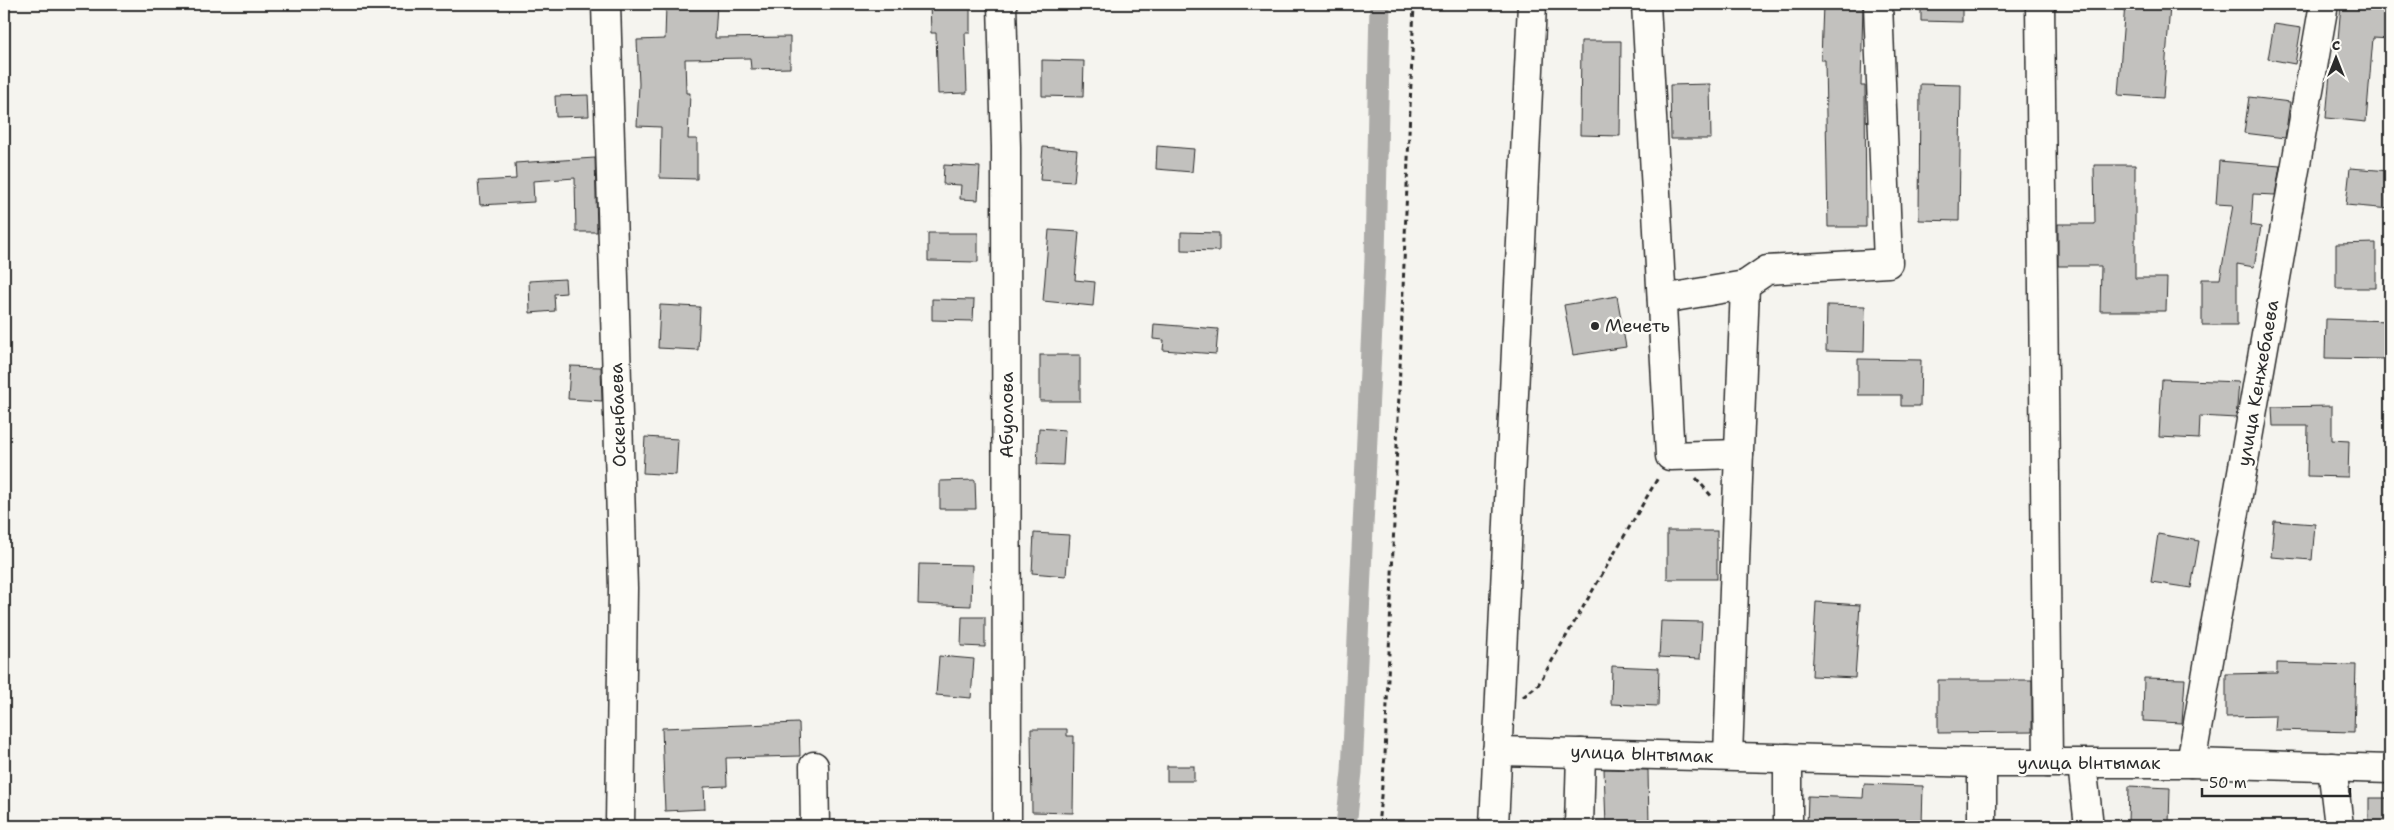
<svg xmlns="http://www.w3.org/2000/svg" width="2394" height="830" viewBox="0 0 2394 830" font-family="'Shantell Sans',sans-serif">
	<rect width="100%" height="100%" fill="#f5f4ef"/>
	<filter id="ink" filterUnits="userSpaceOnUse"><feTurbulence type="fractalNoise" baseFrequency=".02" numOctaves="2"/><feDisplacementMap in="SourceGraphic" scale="10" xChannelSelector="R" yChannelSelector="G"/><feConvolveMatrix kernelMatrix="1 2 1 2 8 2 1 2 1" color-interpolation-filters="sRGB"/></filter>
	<g filter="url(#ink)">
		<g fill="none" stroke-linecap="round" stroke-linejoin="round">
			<polyline stroke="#adaca9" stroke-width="21" points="1346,826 1352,772 1375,259 1380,4"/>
		</g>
		<g fill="#c2c1be" stroke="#2b2b2b">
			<polygon points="666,4 717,4 715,38 790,37 790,68 751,69 750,58 685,59 686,93 690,93 688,139 697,139 697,179 660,178 661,127 637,126 639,84 637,40 665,39"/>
			<polygon points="930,4 970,4 970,33 965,33 967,93 938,94 936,33 931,33"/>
			<polygon points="1823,4 1863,4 1861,86 1865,86 1866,227 1828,227 1825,60 1821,60"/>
			<polygon points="1921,4 1962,4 1962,22 1921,21"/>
			<polygon points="2125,4 2170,6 2163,98 2118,95"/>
			<polygon points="2341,4 2390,4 2390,39 2373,38 2366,122 2326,118 2331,63 2336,64"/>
			<polygon points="2274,24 2301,28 2295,64 2268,59"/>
			<polygon points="1581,41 1621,41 1620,136 1580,135"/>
			<polygon points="1042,60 1084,61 1083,97 1042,96"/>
			<polygon points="1710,84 1711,139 1671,139 1670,85"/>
			<polygon points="1920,84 1961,85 1959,221 1919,220"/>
			<polygon points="588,95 589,116 556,117 555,96"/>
			<polygon points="2249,97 2290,102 2285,138 2244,133"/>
			<polygon points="1157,146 1194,149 1192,172 1156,169"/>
			<polygon points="1043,147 1077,150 1074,182 1040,180"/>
			<polygon points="595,158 597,232 576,232 575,178 533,181 534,202 480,205 478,181 516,179 515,163"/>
			<polygon points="2219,161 2280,166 2275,195 2253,194 2251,225 2261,227 2254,267 2237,264 2237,325 2202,325 2202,279 2220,279 2233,205 2216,204"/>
			<polygon points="944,165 980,167 978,200 960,199 961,185 943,184"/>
			<polygon points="2094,165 2135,165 2135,278 2167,278 2166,311 2100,311 2101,266 2058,266 2058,224 2095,224"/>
			<polygon points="2350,168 2390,171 2390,209 2346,205"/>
			<polygon points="1049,230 1079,232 1075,280 1095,282 1093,306 1043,301"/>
			<polygon points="1181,232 1219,233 1219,251 1181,250"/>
			<polygon points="928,233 978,233 978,262 928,261"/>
			<polygon points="2376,243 2376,288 2336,288 2336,244"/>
			<polygon points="565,279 566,293 554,294 555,311 530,313 529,281"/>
			<polygon points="1617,296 1626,347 1573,355 1564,305"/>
			<polygon points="932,299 974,300 973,321 932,320"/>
			<polygon points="660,305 700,307 698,350 658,348"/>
			<polygon points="1827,305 1865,306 1864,352 1826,351"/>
			<polygon points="2326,319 2390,321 2389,359 2325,358"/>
			<polygon points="1154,324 1218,329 1216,354 1163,350 1164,340 1153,339"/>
			<rect x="1040" y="355" width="40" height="46"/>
			<polygon points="1858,359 1921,360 1920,406 1901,406 1901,395 1858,395"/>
			<polygon points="570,366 601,367 602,401 568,399"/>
			<polygon points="2162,379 2239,382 2236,418 2200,416 2199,439 2159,437"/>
			<polygon points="2332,406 2332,440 2349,441 2348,477 2307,476 2308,426 2273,426 2272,407"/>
			<polygon points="1039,428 1065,430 1063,465 1037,464"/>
			<polygon points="645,437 678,439 676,475 643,473"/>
			<polygon points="975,480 976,509 940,509 940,481"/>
			<polygon points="2274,521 2315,524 2312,560 2271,557"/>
			<rect x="1667" y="531" width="50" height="48"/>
			<polygon points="1034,533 1069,535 1066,576 1032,573"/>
			<polygon points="2158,534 2199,541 2191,588 2151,582"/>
			<polygon points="919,564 972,565 971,606 918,604"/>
			<polygon points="1816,602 1860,605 1855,678 1812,676"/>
			<polygon points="962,617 985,617 985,647 961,646"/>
			<polygon points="1661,621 1702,622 1700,659 1659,657"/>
			<polygon points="939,656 974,659 971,698 936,695"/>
			<polygon points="2277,663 2356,665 2354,732 2275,730 2276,716 2226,717 2226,674 2277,673"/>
			<polygon points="1612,666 1659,668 1658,706 1611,704"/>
			<polygon points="2144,678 2185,679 2182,723 2143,721"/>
			<polygon points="1938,680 2032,680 2032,732 1938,733"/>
			<polygon points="799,723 800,756 726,758 727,786 704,787 705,809 665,811 662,728"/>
			<polygon points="1031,729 1067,729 1067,736 1074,736 1073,813 1032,812"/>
			<rect x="1167" y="766" width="27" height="15"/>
			<polygon points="1604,769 1648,770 1649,826 1606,826"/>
			<polygon points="1864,784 1923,786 1922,825 1849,823 1849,826 1807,826 1808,796 1863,798"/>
			<polygon points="2129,786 2170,788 2169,824 2128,823"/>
			<rect x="2369" y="798" width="21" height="28"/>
		</g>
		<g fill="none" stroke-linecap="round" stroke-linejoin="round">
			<g stroke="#2b2b2b" stroke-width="31">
				<g id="minor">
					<polyline points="606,4 623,588 620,826"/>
					<polyline points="1002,4 1006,147 1007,826"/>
					<polyline points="1646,4 1670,456 1739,454"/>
					<polyline points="2040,4 2048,763"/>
					<polyline points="1662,299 1745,285 1767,270 1888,263 1878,4"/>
					<polyline points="1497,751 1982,763 2191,763 2390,769"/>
					<polyline points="1728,756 1745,285"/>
					<polyline points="1788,758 1788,826"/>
					<polyline points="2191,763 2324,4"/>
					<polyline points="2082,764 2089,826"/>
					<polyline points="814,766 815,826"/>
					<polyline points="2332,767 2339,826"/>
					<polyline points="1579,826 1581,753"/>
					<polyline points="1982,826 1982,763"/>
				</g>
			</g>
			<g stroke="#2b2b2b" stroke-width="31">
				<polyline id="major" points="1494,826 1532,4"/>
			</g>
			<g stroke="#2b2b2b" stroke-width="3" stroke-dasharray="5 4" stroke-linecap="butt">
				<polyline points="1696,478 1713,498"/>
				<polyline points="1523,697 1538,685 1659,476"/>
				<polyline points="1378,826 1385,756 1414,4"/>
			</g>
			<use href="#minor" stroke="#fdfcf7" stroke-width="28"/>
			<use href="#major" stroke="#fdfcf7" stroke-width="28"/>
		</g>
	</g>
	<circle fill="#2b2b2b" stroke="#fdfcf7" stroke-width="2" cx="1595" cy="326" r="5"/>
	<g text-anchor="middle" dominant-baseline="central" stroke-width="5" stroke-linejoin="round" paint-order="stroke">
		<g font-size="18" fill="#2b2b2b" stroke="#fdfcf7" text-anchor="start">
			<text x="1605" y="326">Мечеть</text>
		</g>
		<g font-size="18" fill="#2b2b2b" stroke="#fdfcf7">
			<text transform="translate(2258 383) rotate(-80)">улица Кенжебаева</text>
			<text transform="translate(618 415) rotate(-92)">Оскенбаева</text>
			<text transform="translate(1007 415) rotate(-90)">Абуолова</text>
			<text transform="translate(1642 754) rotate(2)">улица Ынтымак</text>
			<text x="2089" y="763">улица Ынтымак</text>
		</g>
	</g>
	<rect width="2394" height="830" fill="none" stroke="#fdfcf7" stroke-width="20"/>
	<rect x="10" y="10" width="2374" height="810" fill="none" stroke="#2b2b2b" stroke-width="2" filter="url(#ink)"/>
	<g transform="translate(2336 58)" stroke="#fdfcf7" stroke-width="4" paint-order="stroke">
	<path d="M0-4L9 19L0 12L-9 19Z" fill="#2b2b2b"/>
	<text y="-8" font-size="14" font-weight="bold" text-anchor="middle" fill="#2b2b2b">С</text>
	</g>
	<path d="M2202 788v8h148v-8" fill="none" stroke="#2b2b2b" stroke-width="2.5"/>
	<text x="2209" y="788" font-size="15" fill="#2b2b2b" stroke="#fdfcf7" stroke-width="4" paint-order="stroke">50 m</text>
</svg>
